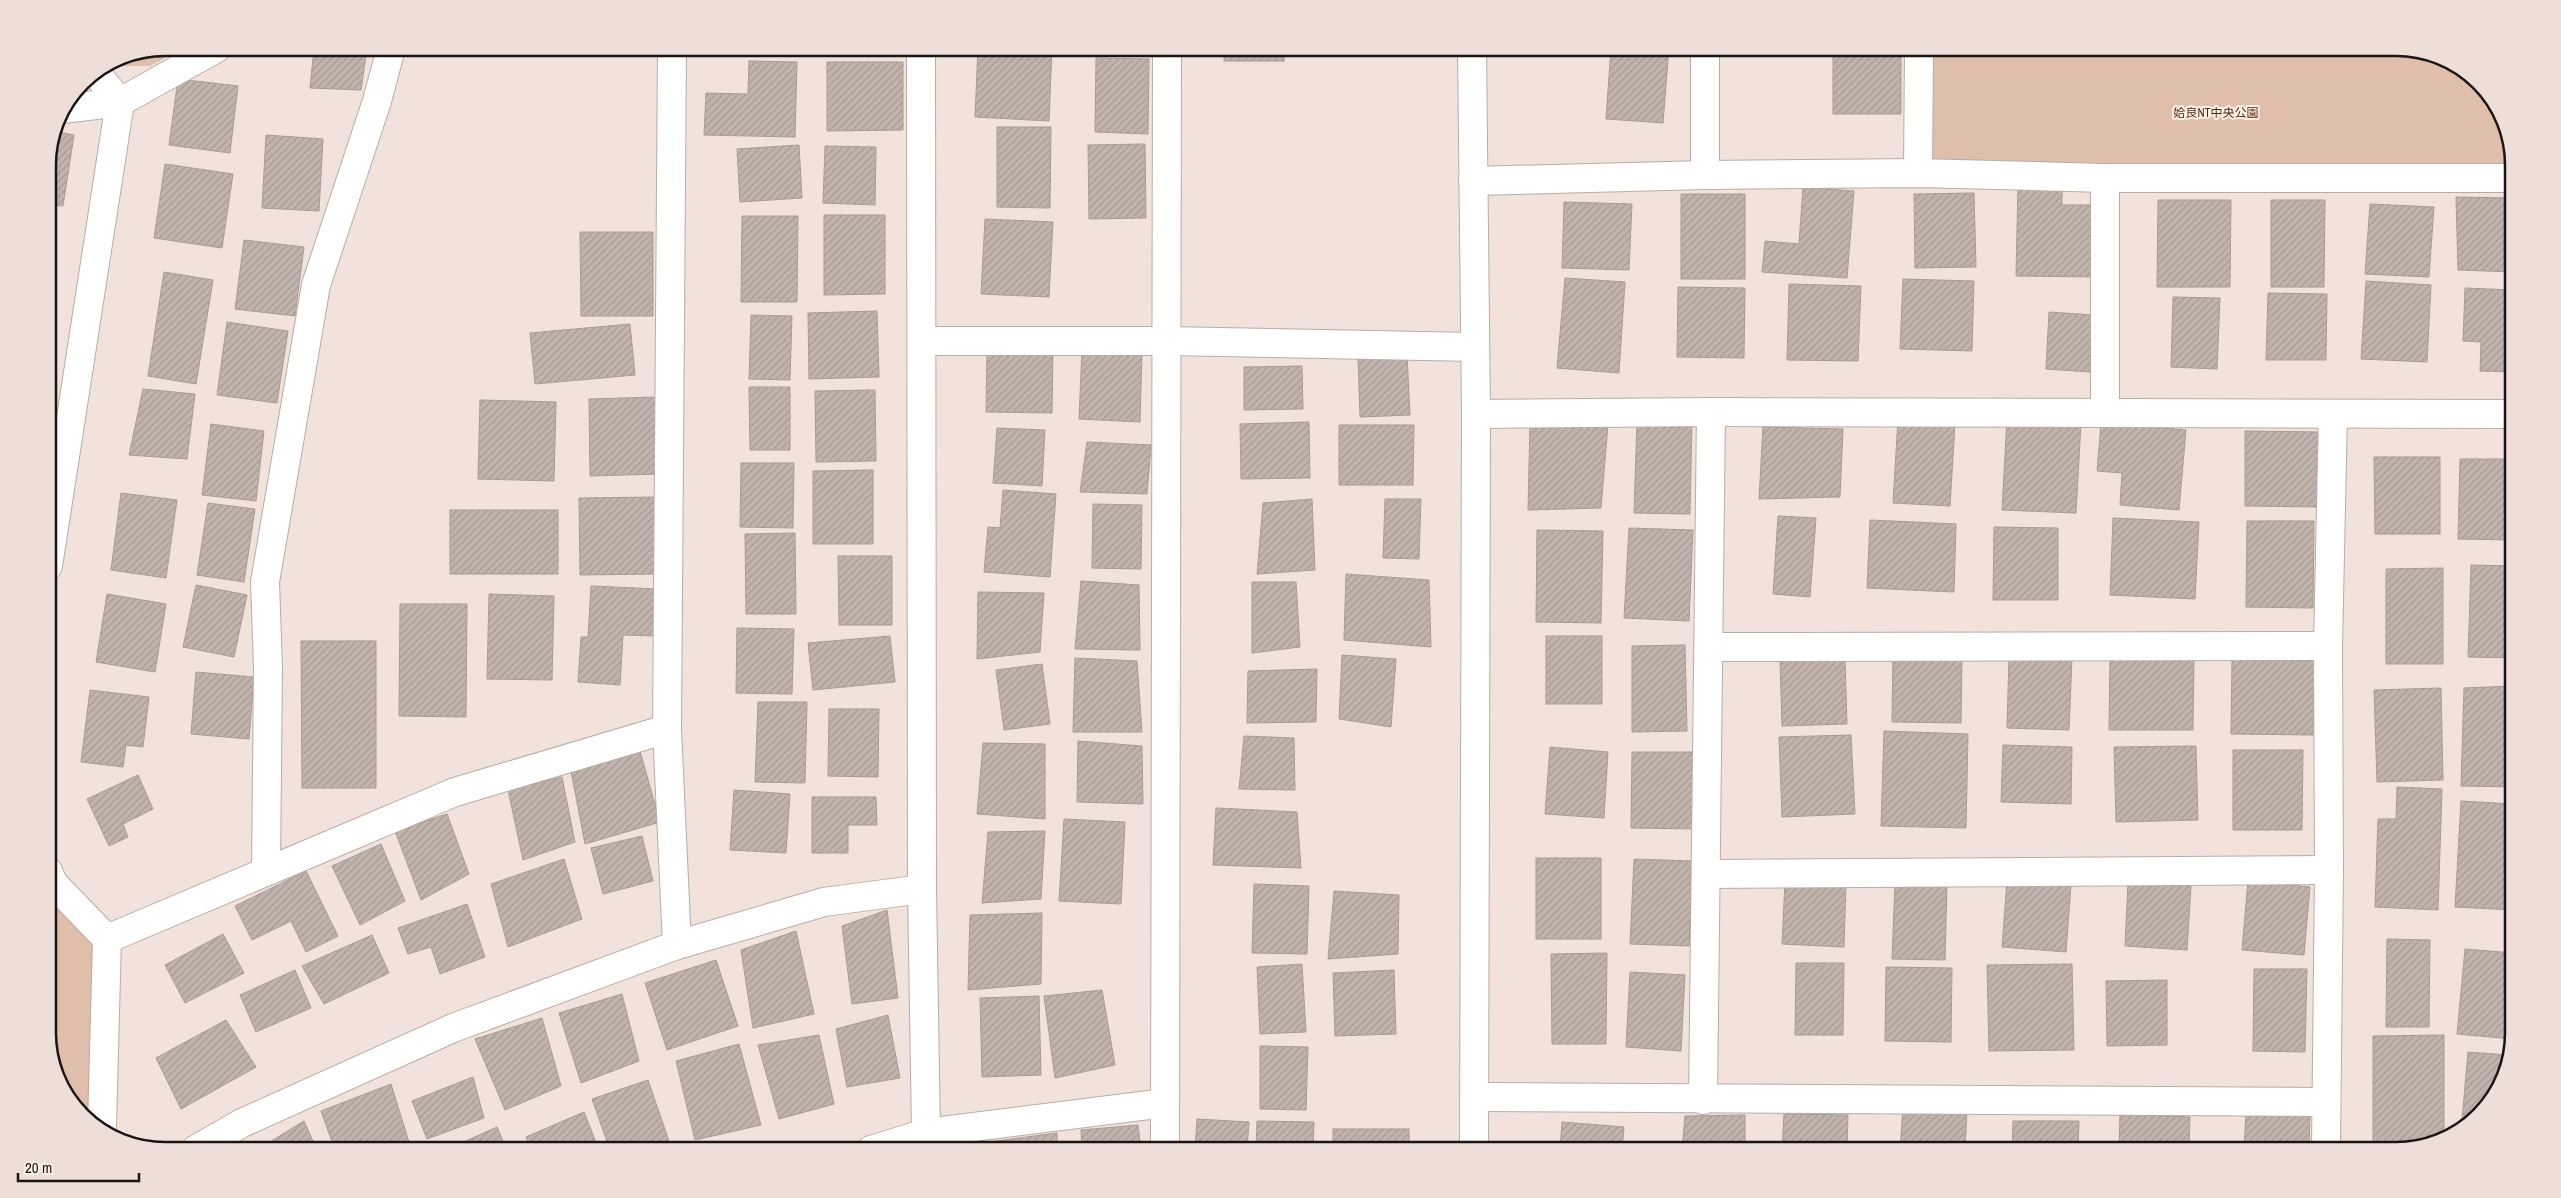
<svg xmlns="http://www.w3.org/2000/svg" width="2561" height="1198" viewBox="0 0 2561 1198" font-family="'Archivo Narrow','Noto Sans JP',sans-serif">
	<defs>
		<pattern id="building-hatch" width="6" height="6" patternUnits="userSpaceOnUse" patternTransform="scale(1.25)"><rect width="6" height="6" fill="#c1b4ac"/><path d="M-1 1l2-2M0 6l6-6M5 7l2-2" fill="none" stroke="#a59a93"/></pattern>
	</defs>
	<rect width="100%" height="100%" fill="#f1e3db"/>
	<g fill="#dfbeab">
		<polygon points="165,48 184,48 150,66 105,66 120,56"/>
		<polygon points="1920,48 2396,48 2441,57 2494,99 2513,157 2513,178 1918,173"/>
		<polygon points="48,885 107,939 102,1127 67,1099 48,1041"/>
	</g>
	<g fill="url(#building-hatch)" stroke="#a89b94">
		<polygon points="314,48 367,48 361,90 310,88"/>
		<polygon points="819,48 902,48 902,50 819,52"/>
		<polygon points="978,48 1052,48 1049,121 975,117"/>
		<rect x="1224" y="48" width="60" height="13"/>
		<rect x="1297" y="48" width="64" height="7"/>
		<polygon points="1611,48 1669,48 1663,123 1606,119"/>
		<polygon points="1901,55 1901,114 1833,114 1833,56"/>
		<polygon points="1096,58 1149,59 1148,134 1095,132"/>
		<polygon points="749,61 797,62 795,137 704,135 706,93 748,94"/>
		<polygon points="827,62 903,62 903,130 827,131"/>
		<polygon points="178,79 238,86 230,153 169,145"/>
		<polygon points="997,127 1051,127 1050,208 997,207"/>
		<polygon points="54,131 74,135 63,206 48,204 48,157"/>
		<polygon points="266,135 323,139 319,211 262,208"/>
		<polygon points="1145,144 1146,218 1089,219 1088,145"/>
		<polygon points="799,145 802,198 740,202 737,149"/>
		<polygon points="825,146 876,147 875,205 823,203"/>
		<polygon points="165,164 233,174 222,248 154,238"/>
		<polygon points="2018,185 2062,185 2062,205 2095,205 2094,277 2016,276"/>
		<polygon points="1803,187 1854,191 1847,278 1762,272 1765,241 1799,244"/>
		<polygon points="1974,193 1976,267 1915,268 1914,194"/>
		<rect x="1681" y="194" width="64" height="85"/>
		<polygon points="2456,197 2513,198 2513,272 2458,270"/>
		<polygon points="2158,200 2231,200 2230,287 2157,287"/>
		<polygon points="2271,200 2325,200 2324,287 2271,287"/>
		<polygon points="1564,202 1632,204 1629,270 1562,268"/>
		<polygon points="2370,204 2434,207 2429,277 2365,274"/>
		<polygon points="824,215 885,215 885,294 824,295"/>
		<polygon points="742,216 798,216 797,302 741,302"/>
		<polygon points="985,219 1053,222 1049,297 981,294"/>
		<polygon points="580,232 653,232 653,316 581,316"/>
		<polygon points="244,240 304,247 295,316 235,309"/>
		<polygon points="164,272 213,280 196,384 148,376"/>
		<polygon points="1565,278 1625,282 1619,373 1557,368"/>
		<polygon points="1903,279 1974,281 1972,351 1900,349"/>
		<polygon points="2366,281 2431,285 2427,362 2361,359"/>
		<polygon points="1789,284 1861,286 1858,361 1787,360"/>
		<polygon points="1678,287 1745,288 1744,358 1677,357"/>
		<polygon points="2465,288 2513,290 2513,372 2480,371 2481,342 2463,341"/>
		<polygon points="2268,293 2327,294 2326,360 2266,360"/>
		<polygon points="2173,297 2220,298 2217,369 2171,367"/>
		<polygon points="877,311 879,377 809,379 808,313"/>
		<polygon points="2049,312 2094,315 2090,372 2046,369"/>
		<polygon points="751,315 792,316 790,380 749,379"/>
		<polygon points="227,322 288,331 277,403 217,395"/>
		<polygon points="630,324 635,375 535,384 530,333"/>
		<polygon points="987,348 1053,348 1052,413 986,412"/>
		<polygon points="1082,349 1142,351 1140,422 1079,419"/>
		<polygon points="1407,354 1410,415 1360,417 1358,357"/>
		<polygon points="1302,366 1303,409 1244,410 1244,367"/>
		<polygon points="749,387 790,387 790,450 750,450"/>
		<polygon points="143,389 195,394 187,459 129,455"/>
		<polygon points="875,390 876,461 816,462 815,391"/>
		<polygon points="657,397 659,474 590,476 589,399"/>
		<polygon points="480,400 556,402 554,481 478,479"/>
		<polygon points="1898,419 1955,423 1950,506 1893,503"/>
		<polygon points="2007,419 2081,423 2076,513 2002,510"/>
		<polygon points="1637,420 1692,422 1690,514 1634,513"/>
		<polygon points="1309,422 1310,478 1241,479 1240,424"/>
		<polygon points="1530,423 1608,424 1601,508 1528,510"/>
		<polygon points="2101,423 2186,430 2179,510 2120,505 2122,473 2097,471"/>
		<polygon points="211,424 264,431 256,501 202,495"/>
		<polygon points="1339,425 1414,425 1413,485 1339,485"/>
		<polygon points="1763,427 1843,429 1840,497 1759,499"/>
		<polygon points="997,428 1045,430 1042,486 993,483"/>
		<polygon points="2245,431 2319,432 2318,507 2245,506"/>
		<polygon points="1087,442 1151,445 1147,494 1080,492"/>
		<polygon points="2374,457 2440,457 2440,534 2375,534"/>
		<polygon points="2460,459 2513,459 2513,540 2458,539"/>
		<polygon points="741,463 794,463 793,528 740,527"/>
		<polygon points="873,470 873,544 813,544 813,471"/>
		<polygon points="1003,490 1056,494 1050,577 984,572 988,527 1000,528"/>
		<polygon points="121,493 177,500 166,578 111,570"/>
		<polygon points="657,497 658,574 580,575 579,498"/>
		<polygon points="1312,499 1315,570 1257,574 1263,503"/>
		<polygon points="1385,499 1421,499 1419,559 1383,558"/>
		<polygon points="208,503 255,509 244,582 197,575"/>
		<polygon points="1093,504 1142,505 1141,569 1092,568"/>
		<rect x="450" y="510" width="108" height="64"/>
		<polygon points="1778,516 1816,518 1810,597 1773,594"/>
		<polygon points="2113,518 2199,522 2195,599 2110,595"/>
		<polygon points="1870,520 1956,524 1954,592 1867,588"/>
		<polygon points="2247,521 2314,521 2313,608 2246,607"/>
		<polygon points="1994,527 2058,528 2058,600 1993,600"/>
		<polygon points="1629,528 1693,530 1689,621 1624,618"/>
		<polygon points="1537,530 1603,531 1601,623 1536,622"/>
		<polygon points="795,533 796,614 746,614 745,534"/>
		<polygon points="838,556 892,556 892,625 839,625"/>
		<polygon points="2471,565 2513,566 2513,658 2468,657"/>
		<polygon points="2443,568 2443,664 2386,664 2386,569"/>
		<polygon points="1346,574 1429,580 1431,647 1344,640"/>
		<polygon points="1081,581 1139,585 1140,650 1075,649"/>
		<polygon points="1252,582 1296,582 1300,647 1252,653"/>
		<polygon points="196,585 247,595 234,657 183,647"/>
		<polygon points="591,586 658,589 655,636 623,635 620,685 578,682 581,637 588,637"/>
		<polygon points="978,592 1044,593 1040,652 977,659"/>
		<polygon points="107,594 166,604 155,672 96,662"/>
		<polygon points="489,594 554,596 552,680 487,679"/>
		<polygon points="400,604 467,604 466,717 399,716"/>
		<polygon points="737,628 794,629 792,694 736,693"/>
		<polygon points="890,636 895,682 813,690 808,643"/>
		<rect x="1546" y="636" width="56" height="68"/>
		<polygon points="301,641 376,641 376,788 302,788"/>
		<polygon points="1685,645 1687,731 1632,732 1632,646"/>
		<polygon points="1893,653 1962,654 1961,723 1892,722"/>
		<polygon points="1342,655 1396,659 1391,727 1339,719"/>
		<polygon points="2110,655 2194,655 2193,730 2109,730"/>
		<polygon points="2009,656 2072,658 2069,730 2007,728"/>
		<polygon points="1075,658 1137,661 1142,732 1073,732"/>
		<polygon points="1845,659 1847,724 1782,726 1780,661"/>
		<polygon points="2232,660 2315,661 2313,735 2231,734"/>
		<polygon points="1042,664 1050,724 1004,730 996,670"/>
		<polygon points="1317,669 1316,722 1247,723 1248,671"/>
		<polygon points="196,672 254,677 249,739 191,734"/>
		<polygon points="2513,686 2513,787 2461,786 2464,688"/>
		<polygon points="2441,688 2443,780 2377,782 2374,690"/>
		<polygon points="90,690 149,697 143,747 126,745 123,767 81,762"/>
		<polygon points="758,702 807,702 805,783 755,782"/>
		<polygon points="829,709 879,709 878,777 828,776"/>
		<polygon points="1884,731 1968,734 1966,828 1881,826"/>
		<polygon points="1851,735 1855,814 1782,817 1779,737"/>
		<polygon points="1244,736 1294,738 1295,790 1239,789"/>
		<polygon points="1078,741 1142,746 1143,804 1077,802"/>
		<polygon points="983,743 1045,744 1045,819 977,814"/>
		<polygon points="2003,745 2072,747 2071,804 2001,802"/>
		<polygon points="2196,746 2198,820 2116,822 2114,747"/>
		<polygon points="1550,747 1608,752 1604,818 1545,814"/>
		<polygon points="2233,750 2303,750 2302,830 2233,830"/>
		<polygon points="640,751 660,822 585,844 571,771"/>
		<polygon points="1632,752 1696,752 1696,829 1631,828"/>
		<polygon points="138,775 153,809 123,824 128,837 109,846 87,799"/>
		<polygon points="562,777 575,842 523,860 508,790"/>
		<polygon points="2397,787 2442,789 2438,910 2375,907 2378,819 2396,819"/>
		<polygon points="734,790 790,794 786,853 730,850"/>
		<polygon points="812,797 876,797 877,825 848,825 848,853 812,853"/>
		<polygon points="2461,801 2513,804 2513,910 2455,907"/>
		<polygon points="1216,808 1297,812 1301,868 1213,865"/>
		<polygon points="447,814 469,874 421,900 395,831"/>
		<polygon points="1064,819 1125,822 1121,904 1059,901"/>
		<polygon points="1045,831 1041,899 982,903 988,832"/>
		<polygon points="642,836 653,881 603,894 591,848"/>
		<polygon points="381,844 405,901 360,925 332,866"/>
		<rect x="1536" y="858" width="65" height="81"/>
		<polygon points="564,859 582,919 508,947 491,884"/>
		<polygon points="1634,859 1693,861 1689,946 1630,944"/>
		<polygon points="306,871 338,936 306,952 291,921 252,940 235,906"/>
		<polygon points="2007,880 2071,885 2066,952 2002,947"/>
		<polygon points="1785,881 1846,884 1844,947 1782,944"/>
		<polygon points="2248,881 2310,887 2304,955 2242,950"/>
		<polygon points="1895,883 1947,884 1945,960 1892,959"/>
		<polygon points="2128,883 2191,886 2187,950 2125,946"/>
		<polygon points="1254,884 1309,886 1307,954 1252,953"/>
		<polygon points="1334,891 1399,895 1398,954 1328,959"/>
		<polygon points="467,904 485,957 440,974 431,947 408,954 398,928"/>
		<polygon points="887,910 898,998 852,1004 842,926"/>
		<polygon points="1042,913 1041,984 968,990 970,915"/>
		<polygon points="796,931 814,1014 753,1028 741,950"/>
		<polygon points="223,934 244,973 185,1003 165,965"/>
		<polygon points="372,935 389,973 324,1004 302,966"/>
		<polygon points="2387,939 2430,940 2429,1027 2386,1027"/>
		<polygon points="2465,949 2513,953 2512,1039 2457,1034"/>
		<polygon points="1607,953 1606,1044 1552,1044 1551,954"/>
		<polygon points="716,960 738,1026 667,1050 645,983"/>
		<polygon points="1796,963 1844,963 1843,1035 1795,1035"/>
		<polygon points="1302,964 1306,1032 1260,1034 1257,967"/>
		<polygon points="2072,964 2074,1050 1989,1051 1987,965"/>
		<polygon points="1886,967 1952,968 1951,1042 1885,1041"/>
		<polygon points="2254,969 2307,969 2305,1052 2253,1051"/>
		<polygon points="295,970 311,1008 256,1032 240,995"/>
		<polygon points="1394,970 1396,1034 1335,1036 1333,973"/>
		<polygon points="1630,972 1685,975 1681,1051 1626,1047"/>
		<polygon points="2167,980 2167,1045 2107,1046 2106,981"/>
		<polygon points="1102,990 1115,1065 1055,1078 1044,996"/>
		<polygon points="622,994 639,1061 581,1083 559,1013"/>
		<polygon points="1039,996 1041,1075 982,1077 980,998"/>
		<polygon points="888,1015 900,1078 847,1087 836,1029"/>
		<polygon points="542,1018 561,1086 505,1110 475,1039"/>
		<polygon points="226,1020 256,1067 181,1109 156,1058"/>
		<polygon points="819,1035 834,1104 779,1119 758,1045"/>
		<polygon points="2444,1035 2444,1136 2396,1150 2373,1150 2373,1036"/>
		<polygon points="739,1044 761,1125 695,1140 676,1061"/>
		<polygon points="1260,1046 1308,1047 1306,1110 1260,1109"/>
		<polygon points="2468,1052 2509,1055 2504,1078 2461,1131"/>
		<polygon points="473,1077 484,1118 427,1139 412,1101"/>
		<polygon points="648,1080 672,1150 610,1150 592,1099"/>
		<polygon points="391,1084 409,1142 390,1150 335,1150 321,1111"/>
		<polygon points="1903,1107 1967,1109 1965,1150 1900,1150"/>
		<polygon points="2310,1110 2309,1150 2244,1150 2246,1111"/>
		<polygon points="584,1112 599,1150 531,1150 526,1137"/>
		<polygon points="1784,1114 1848,1115 1847,1150 1782,1150"/>
		<polygon points="2120,1114 2190,1117 2189,1150 2119,1150"/>
		<polygon points="1745,1115 1745,1150 1682,1150 1685,1116"/>
		<polygon points="1197,1119 1249,1122 1247,1150 1195,1150"/>
		<polygon points="304,1121 317,1150 261,1150 260,1148"/>
		<polygon points="1257,1121 1314,1122 1313,1150 1256,1150"/>
		<polygon points="2013,1121 2079,1121 2078,1150 2012,1150"/>
		<polygon points="1562,1122 1624,1127 1622,1150 1560,1150"/>
		<polygon points="1138,1125 1141,1150 1082,1150 1081,1130"/>
		<polygon points="497,1127 507,1150 446,1150"/>
		<rect x="1333" y="1129" width="76" height="21"/>
		<polygon points="1057,1133 1057,1150 989,1150 989,1142"/>
	</g>
	<g fill="none" stroke-linecap="round" stroke-linejoin="round">
		<g stroke="#b9aca4" stroke-width="30">
			<g id="street">
				<polyline points="672,48 667,729 677,945"/>
				<polyline points="921,48 922,889 926,1133"/>
				<polyline points="96,73 120,102 217,48"/>
				<polyline points="1918,173 1919,48"/>
				<polyline points="1705,175 1705,48"/>
				<polyline points="2105,178 2105,412"/>
				<polyline points="1473,181 1705,175 1918,173 2105,178 2513,178"/>
				<polyline points="922,341 1167,341 1475,347"/>
				<polyline points="1476,414 1711,412 2513,414"/>
				<polyline points="48,566 120,102 63,109"/>
				<polyline points="1709,647 2328,646"/>
				<polyline points="48,871 53,883 107,939 102,1127"/>
				<polyline points="266,871 268,668 265,582 316,285 377,101 389,56 388,48"/>
				<polyline points="1706,874 2329,870"/>
				<polyline points="107,939 455,792 667,729"/>
				<polyline points="1475,1097 2325,1102"/>
				<polyline points="1703,1100 1711,412"/>
				<polyline points="195,1150 242,1123 453,1028 677,945 824,902 922,889"/>
				<polyline points="871,1150 926,1133 1165,1103"/>
				<polyline points="1165,1150 1167,48"/>
				<polyline points="2326,1150 2329,870 2328,646 2333,414"/>
			</g>
		</g>
		<g stroke="#b9aca4" stroke-width="30">
			<polyline id="secondary" points="1472,48 1476,414 1474,1150"/>
		</g>
		<use href="#street" stroke="#fff" stroke-width="28"/>
		<use href="#secondary" stroke="#fff" stroke-width="28"/>
	</g>
	<g text-anchor="middle" dominant-baseline="central" stroke-width="4" stroke-linejoin="round" paint-order="stroke">
		<g font-size="12" fill="#53290b" stroke="#fff1e8">
			<text x="2216" y="113">姶良NT中央公園</text>
		</g>
	</g>
	<path d="M0 0H2561V1198H0ZM165 56H2396A109 109 0 0 1 2505 165V1033A109 109 0 0 1 2396 1142H165A109 109 0 0 1 56 1033V165A109 109 0 0 1 165 56Z" fill="#eddfd7" fill-rule="evenodd"/>
	<path fill="none" stroke="#1a1513" stroke-width="2.5" d="M165 56H2396A109 109 0 0 1 2505 165V1033A109 109 0 0 1 2396 1142H165A109 109 0 0 1 56 1033V165A109 109 0 0 1 165 56Z"/>
	<path d="M18 1173v8h121v-8" fill="none" stroke="#1a1513" stroke-width="2.5"/>
	<text x="25" y="1173" font-size="15" fill="#1a1513" stroke="#fff1e8" stroke-width="4" paint-order="stroke">20 m</text>
</svg>
